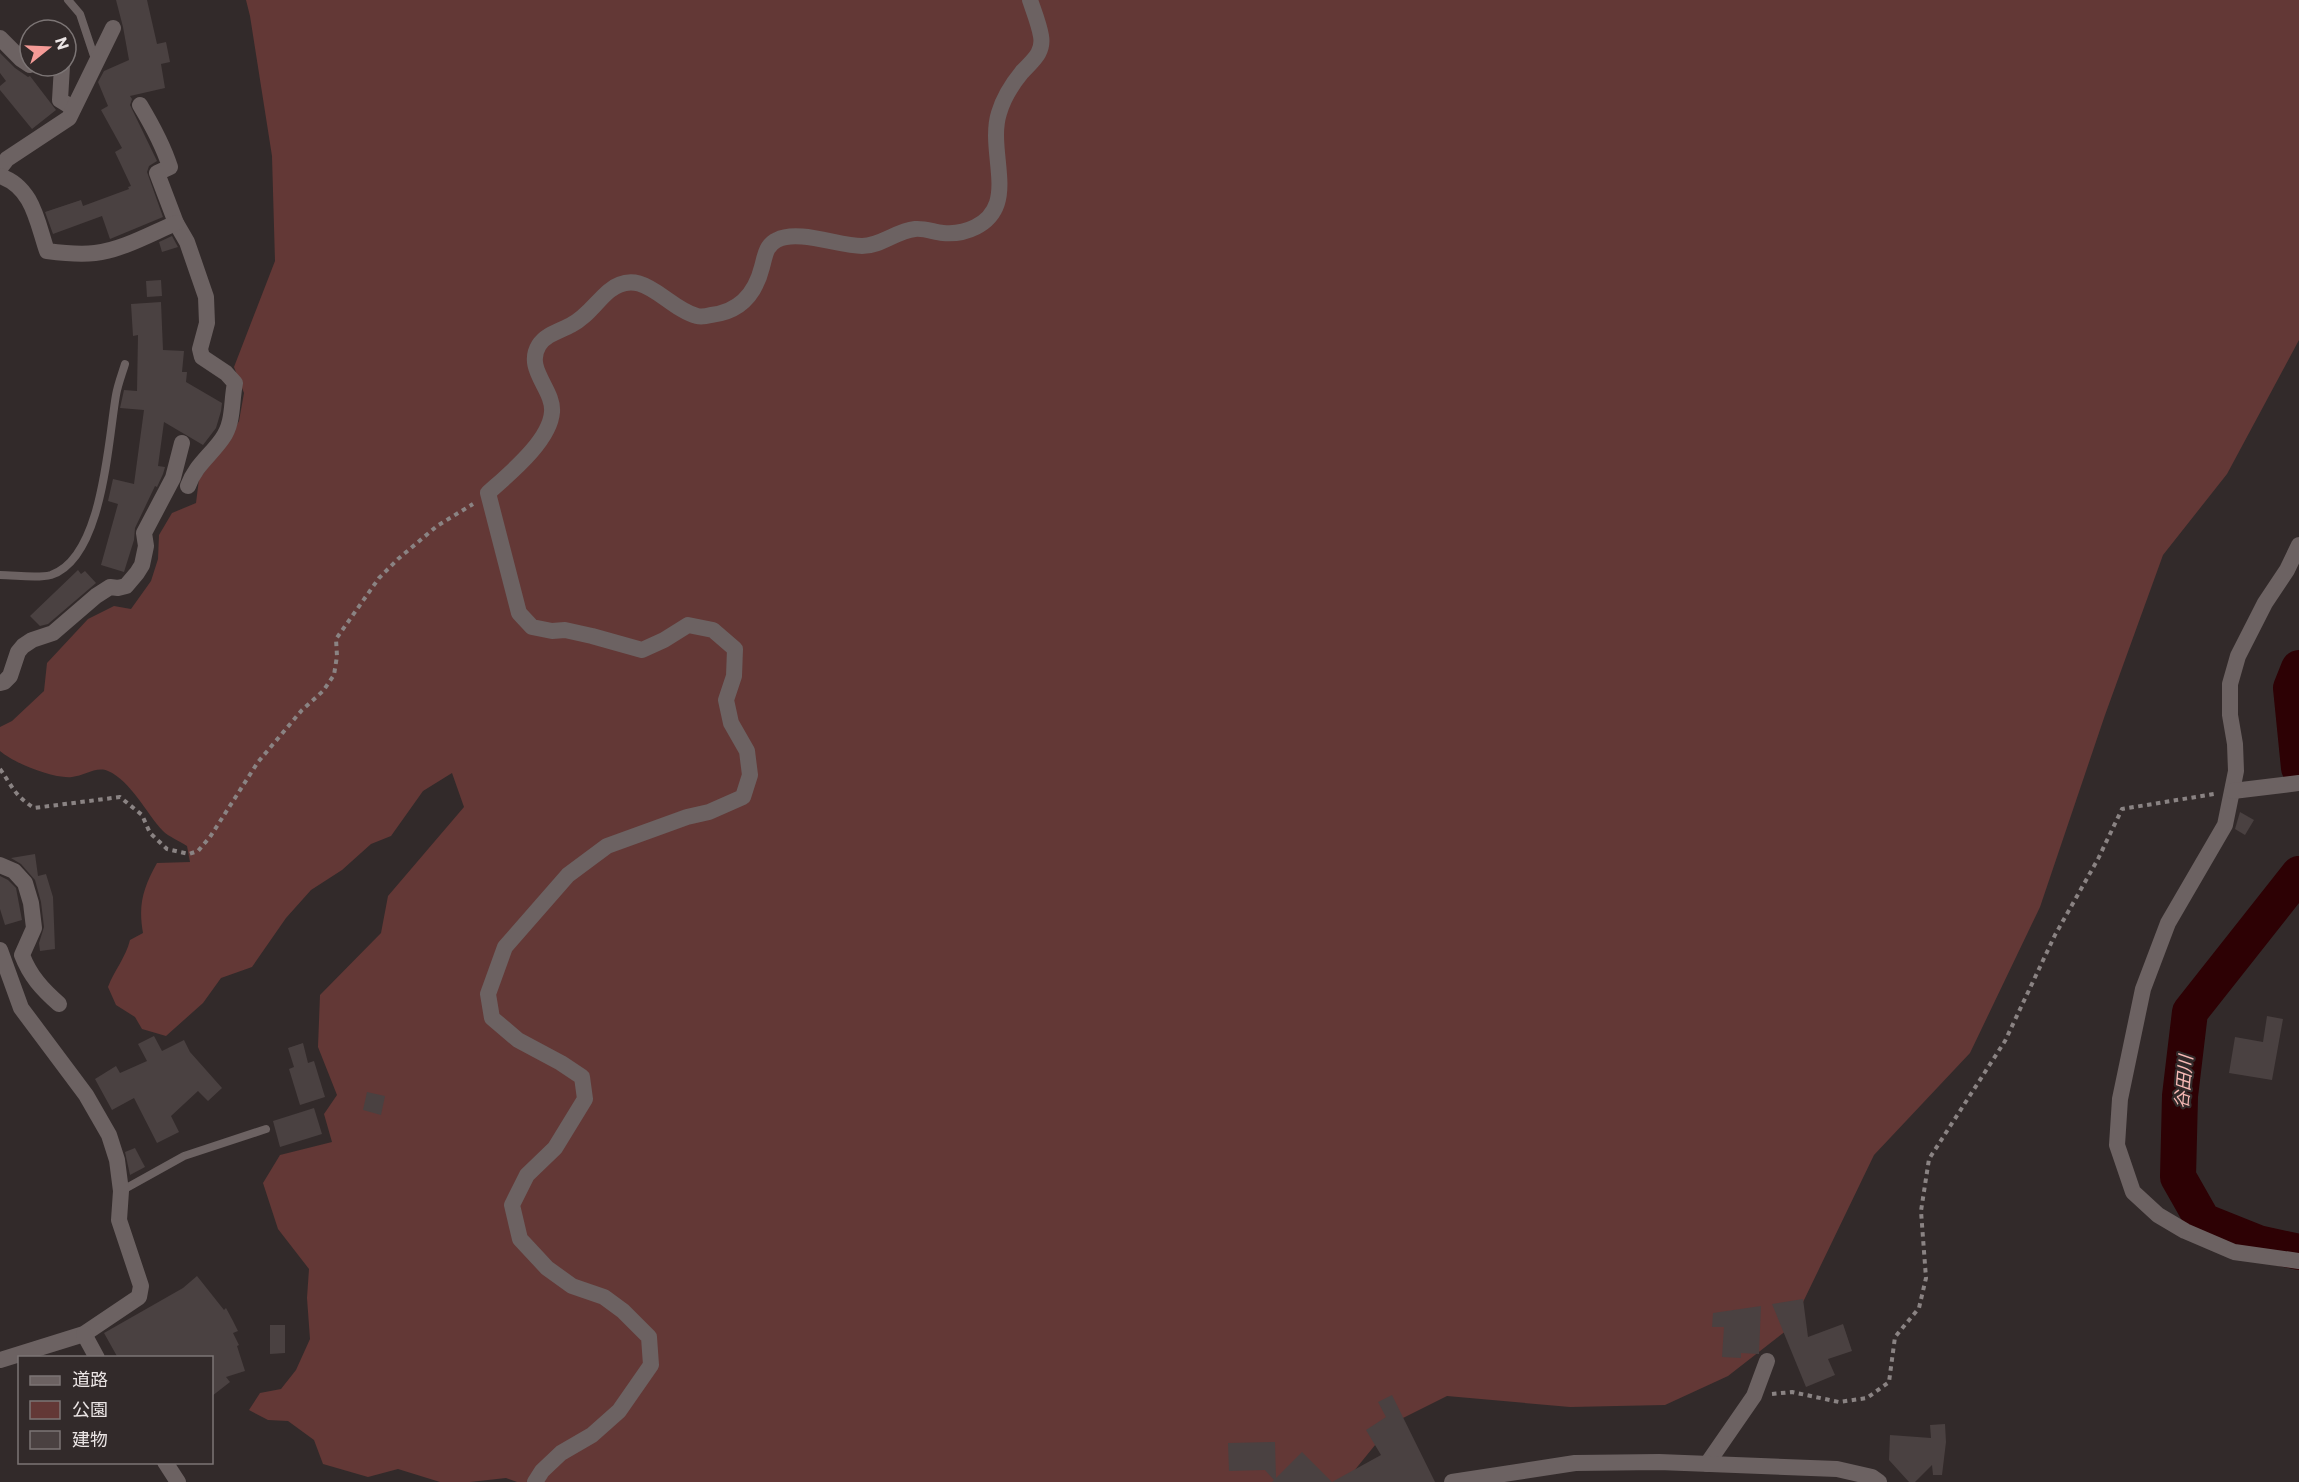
<svg xmlns="http://www.w3.org/2000/svg" width="2299" height="1482" viewBox="0 0 2299 1482" font-family="Commissioner,'Noto Sans JP',sans-serif">
	<rect width="100%" height="100%" fill="#322a2a"/>
	<path fill="#633836" d="M246 0H2299V340L2227 474 2163 555 2105 715 2040 907 1970 1053 1874 1155 1791 1327 1728 1376 1665 1405 1570 1407 1447 1396 1393 1423 1345 1482H517L506 1478 470 1482H440L398 1469 368 1477 323 1464 314 1440 288 1421 268 1420 249 1410 260 1393 281 1389 296 1370 310 1339 307 1298 309 1269 278 1229 263 1183 280 1155 332 1142 324 1114 337 1095 318 1047 320 995 381 933 388 896 464 807 452 773 423 791 391 836 371 844 342 870 311 890 286 918 252 967 221 978 203 1003 166 1036 142 1029 135 1017 116 1005 108 987C114 971 126 957 130 940L143 933C138 905 143 888 157 863L190 862 187 846C180 841 169 837 163 831 146 813 131 781 108 771 96 766 84 776 72 777 53 779 14 763 0 751V727L12 721 44 691 47 663 88 619 114 606 131 609 151 581 158 559 159 535 172 513 196 503 199 479 225 446 239 421 244 393 234 367 275 261 272 156 250 16Z"/>
	<g fill="none" stroke-linecap="round" stroke-linejoin="round">
		<g stroke="#2d0104" stroke-width="36">
			<polyline points="2299,668 2291,688 2299,768"/>
			<polyline points="2299,874 2190,1012 2180,1096 2178,1177 2203,1221 2258,1243 2299,1252"/>
		</g>
	</g>
	<g fill="#4a4141">
		<polygon points="116,0 147,0 157,44 166,42 170,62 161,64 165,88 130,96 132,99 130,105 157,161 149,166 147,172 163,217 110,239 102,216 53,234 45,212 81,200 83,206 129,189 128,187 131,186 115,152 122,148 101,110 108,106 98,82 104,71 129,60 123,27"/>
		<polygon points="0,53 15,68 28,77 30,76 56,110 32,129 0,90 0,86 6,81 0,73"/>
		<polygon points="172,236 178,247 162,252 159,242"/>
		<polygon points="161,280 162,296 147,297 146,281"/>
		<polygon points="161,302 163,350 184,351 182,372 187,372 186,382 222,403 221,411 216,428 203,445 164,422 158,466 165,467 163,474 157,487 155,486 135,528 134,540 124,572 101,565 118,504 108,501 113,479 134,484 144,410 120,408 124,390 137,391 138,335 133,336 131,304"/>
		<polygon points="78,570 81,574 85,571 96,583 48,624 40,626 30,616"/>
		<polygon points="2240,812 2254,820 2245,835 2235,829"/>
		<polygon points="35,854 38,876 46,874 53,897 55,949 40,951 39,943 44,927 41,902 35,880 21,864 11,858"/>
		<polygon points="0,876 8,880 16,888 22,920 5,925 0,909"/>
		<polygon points="2267,1016 2283,1019 2272,1080 2229,1073 2235,1037 2263,1042"/>
		<polygon points="154,1036 162,1051 184,1040 190,1052 222,1088 208,1101 198,1091 171,1116 179,1132 157,1143 134,1098 112,1110 95,1079 116,1066 120,1073 147,1061 138,1044"/>
		<polygon points="303,1043 308,1063 314,1061 325,1097 300,1105 289,1069 294,1067 288,1048"/>
		<polygon points="367,1092 385,1096 381,1115 363,1110"/>
		<polygon points="314,1108 322,1134 280,1147 273,1121"/>
		<polygon points="135,1148 145,1167 130,1175 125,1152"/>
		<polygon points="197,1276 224,1310 226,1308 233,1321 238,1331 233,1333 239,1345 237,1346 245,1371 226,1377 230,1382 212,1396 212,1358 118,1358 104,1333 183,1288"/>
		<polygon points="1803,1299 1808,1337 1843,1324 1852,1351 1828,1359 1835,1375 1806,1387 1772,1304"/>
		<polygon points="1761,1306 1759,1354 1741,1353 1741,1358 1722,1357 1724,1327 1712,1327 1713,1313"/>
		<polygon points="270,1325 285,1325 285,1353 270,1354"/>
		<polygon points="1392,1395 1435,1482 1272,1482 1274,1480 1265,1470 1229,1471 1228,1443 1275,1442 1276,1478 1302,1452 1332,1482 1381,1455 1366,1430 1386,1417 1378,1402"/>
		<polygon points="1945,1424 1946,1442 1942,1475 1933,1475 1932,1465 1915,1482 1909,1482 1889,1460 1890,1435 1931,1438 1930,1425"/>
	</g>
	<g fill="none" stroke-linecap="round" stroke-linejoin="round">
		<g stroke="#8a8383" stroke-width="4" stroke-dasharray="4.5 4.5" stroke-linecap="butt">
			<path d="M0 769C13 787 13 794 34 808L120 797 142 815 150 833 167 849 189 854 198 851 210 837 258 762 302 710 323 691 334 675 337 656 336 639 379 578 398 559 437 526 473 504"/>
			<polyline points="1772,1394 1792,1392 1839,1402 1867,1398 1889,1382 1895,1337 1919,1308 1926,1278 1921,1211 1929,1159 2005,1041 2055,935 2098,859 2122,809 2214,794"/>
		</g>
		<g stroke="#6c6262" stroke-width="8">
			<polyline points="68,0 80,14 96,62"/>
			<path d="M0 575C15 575 37 579 51 575 103 558 108 441 116 395 118 384 122 374 125 364"/>
			<polyline points="121,1191 184,1156 266,1129"/>
		</g>
		<g stroke="#6c6262" stroke-width="16">
			<polyline points="0,38 21,59 30,65"/>
			<polyline points="62,66 60,100 73,108"/>
			<path d="M140 105C152 125 163 145 170 167L157 173 176 223 187 242 206 297 207 323 200 349 202 357 226 373 235 383C231 402 234 423 222 439 210 456 195 466 188 486"/>
			<polyline points="0,168 7,159 69,118 113,28"/>
			<path d="M0 176C33 187 37 222 47 251 62 253 79 255 95 253 122 250 150 234 176 223"/>
			<polyline points="2299,545 2287,570 2265,603 2238,656 2230,684 2230,715 2235,744 2236,771 2225,825 2168,923 2143,989 2120,1099 2117,1145 2133,1192 2158,1215 2185,1231 2234,1252 2299,1261"/>
			<polyline points="0,683 4,682 10,676 18,652 23,646 32,640 53,633 96,596 110,587 118,588 126,586 137,573 142,565 146,546 144,533 173,478 182,443"/>
			<polyline points="2233,791 2299,783"/>
			<path d="M0 865 14 871 25 883 31 903 34 928 22 955C30 976 42 989 59 1004"/>
			<polyline points="0,950 21,1008 86,1095 109,1135 117,1160 121,1191 119,1220 141,1286 139,1297 84,1334 0,1360"/>
			<polyline points="84,1334 97,1358"/>
			<polyline points="165,1462 178,1482"/>
			<polyline points="1707,1464 1754,1396 1767,1361"/>
			<path d="M535 1482 542 1471 561 1453 592 1435 619 1411 651 1365 649 1337 623 1311 604 1297 572 1286 547 1268 520 1239 512 1205 527 1175 555 1148 585 1099 582 1077 561 1063 518 1040 492 1018 488 994 505 947 568 875 607 846 687 817 709 812 743 797 750 775 747 751 731 723 726 700 734 676 735 649 713 630 688 625 664 640 642 650 592 636 565 630 552 631 532 627 519 613 488 493C509 474 550 441 552 412 554 389 524 369 539 345 546 334 560 331 571 325 587 317 596 302 609 291 642 264 666 308 697 316 701 317 707 316 711 315 739 312 755 295 762 267 765 256 766 245 777 240 798 229 839 246 862 246 881 246 896 231 915 229 924 228 934 232 943 233 965 235 990 225 997 203 1005 178 990 141 999 113 1003 99 1013 83 1022 72 1032 61 1044 53 1041 36 1039 24 1034 12 1030 0"/>
			<polyline points="1452,1482 1575,1463 1659,1462 1837,1469 1872,1477 1879,1482"/>
		</g>
	</g>
	<g text-anchor="middle" dominant-baseline="central" stroke-width="4.5" stroke-linejoin="round" paint-order="stroke">
		<g font-size="18" font-style="italic" fill="#f7b9b5" stroke="#322a2a">
			<text transform="translate(2183 1082) rotate(-85)">谷田川</text>
		</g>
	</g>
	<rect x="18" y="1356" width="195" height="108" fill="#322a2a" stroke="#7c7575" stroke-width="1.5"/>
	<rect x="30" y="1376" width="30" height="9" fill="#6c6262" stroke="#7c7575" stroke-width="1.5"/>
	<text x="72" y="1386" font-size="18" fill="#ebe5e5">道路</text>
	<rect x="30" y="1401" width="30" height="18" fill="#633836" stroke="#7c7575" stroke-width="1.5"/>
	<text x="72" y="1416" font-size="18" fill="#ebe5e5">公園</text>
	<rect x="30" y="1431" width="30" height="18" fill="#4a4141" stroke="#7c7575" stroke-width="1.5"/>
	<text x="72" y="1446" font-size="18" fill="#ebe5e5">建物</text>
	<g transform="translate(48 48) rotate(72)"><circle r="28" fill="#322a2a" stroke="#7c7575" stroke-width="1.5"/>
	<path d="M0-4.5L10 22L0 15L-10 22Z" fill="#f59b97"/>
	<text y="-9" font-size="16" font-weight="bold" text-anchor="middle" fill="#ebe5e5">N</text>
	</g>
</svg>
